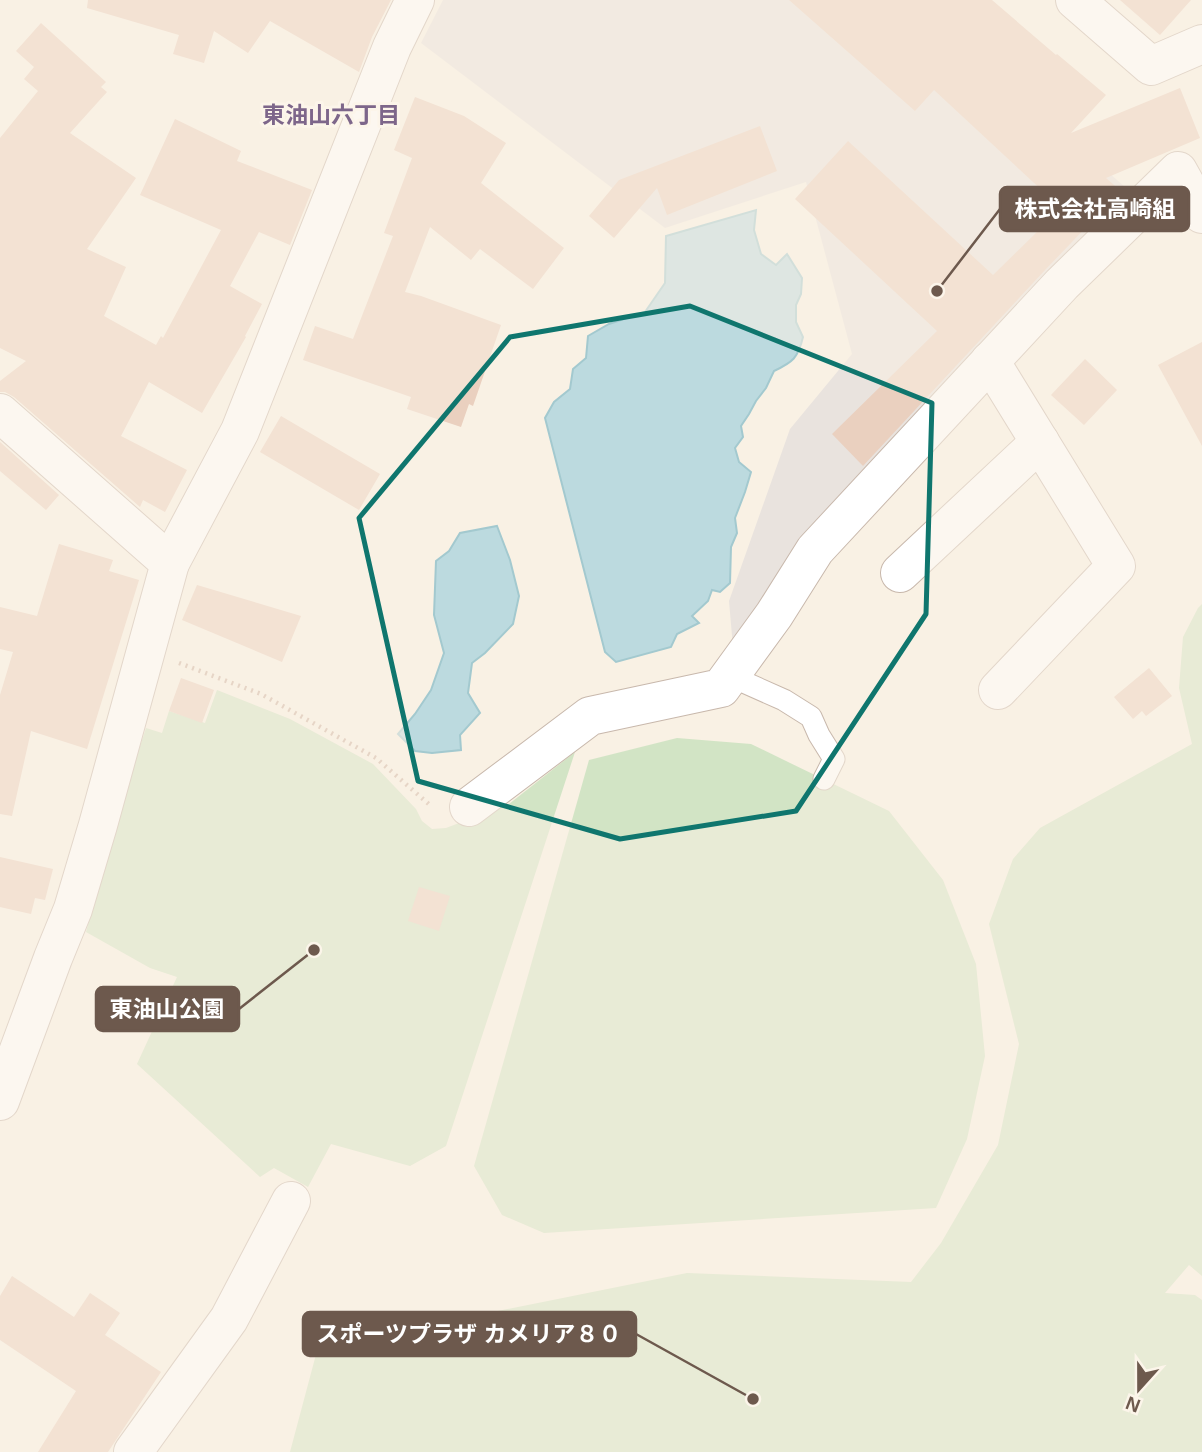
<svg xmlns="http://www.w3.org/2000/svg" width="1202" height="1452" viewBox="0 0 1202 1452" font-family="Helvetica,'Noto Sans JP',sans-serif">
	<rect width="100%" height="100%" fill="#f9f1e4"/>
	<polygon fill="#e9e3de" points="443,0 912,0 1133,194 733,647 729,601 790,429 852,354 806,182 665,228 421,43"/>
	<g fill="#d2e4c5">
		<polygon points="1202,604 1202,1276 1189,1265 1165,1293 1195,1295 1202,1300 1202,1452 290,1452 318,1347 687,1273 911,1282 941,1243 998,1145 1019,1044 989,924 1013,859 1040,828 1192,744 1179,688 1183,637 1198,608"/>
		<polygon points="217,690 290,719 373,764 416,809 422,821 432,829 446,828 509,804 575,752 446,1146 410,1166 331,1144 308,1187 274,1168 260,1177 137,1064 177,977 150,968 86,932 114,826 146,728 162,733 169,711 205,723"/>
		<polygon points="677,738 751,744 889,811 943,880 976,964 985,1056 967,1139 936,1208 544,1233 502,1215 474,1166 589,760"/>
	</g>
	<g fill="#bcdadf" stroke="#a3c9cf" stroke-width="2">
		<path d="M756 210 754 230 761 254 776 265 787 254 802 278 801 294 796 305V322L803 337C798 358 793 362 774 371L766 388 756 401 749 414 741 426 743 437 735 448 739 462 751 472 745 492 735 518 737 533 731 547 730 583 720 592 712 590 708 601 692 616 699 623 677 634 671 647 616 662 605 652 545 418 554 402 570 389 573 369 586 358 588 336 609 324 645 312 665 283 666 236Z"/>
		<polygon points="497,526 510,560 519,596 513,624 485,653 472,663 468,693 480,713 460,735 461,750 432,753 415,751 398,734 415,714 431,690 444,653 434,615 436,561 449,551 460,533"/>
	</g>
	<g fill="#ead0bf">
		<polygon points="88,0 391,0 372,37 359,72 270,21 248,53 214,31 204,63 173,54 179,35 87,8"/>
		<polygon points="789,0 992,0 1056,55 1057,54 1106,95 1071,133 1180,88 1200,138 1106,178 1121,191 1046,269 863,466 832,434 937,331 795,199 848,141 993,275 1039,230 1026,218 1047,195 934,90 915,111"/>
		<polygon points="1120,0 1191,0 1160,35"/>
		<polygon points="41,23 106,82 101,87 107,92 70,133 136,178 87,249 126,267 104,316 156,345 161,336 163,338 221,230 140,195 175,119 241,151 237,161 312,190 290,245 259,232 230,286 262,304 245,336 246,337 202,413 149,382 121,436 187,470 165,512 143,500 140,507 14,397 5,392 0,392 0,381 26,361 0,348 0,138 38,91 24,79 34,67 16,51"/>
		<polygon points="415,97 464,116 506,143 481,183 564,248 533,289 480,249 471,260 430,227 405,292 421,296 501,325 473,406 469,404 461,427 407,409 411,397 303,360 315,326 353,339 393,236 384,233 412,158 394,150"/>
		<polygon points="760,126 777,171 667,215 657,188 614,238 589,216 619,180"/>
		<polygon points="1202,342 1202,446 1158,365"/>
		<polygon points="1085,359 1117,390 1084,425 1051,395"/>
		<polygon points="281,416 380,474 359,510 260,452"/>
		<polygon points="0,442 59,495 46,510 0,471"/>
		<polygon points="59,544 113,560 109,571 139,580 87,749 31,731 12,816 0,814 0,695 13,652 0,649 0,607 37,616"/>
		<polygon points="197,585 301,616 282,662 182,620"/>
		<polygon points="1149,668 1172,696 1146,716 1142,711 1133,719 1114,697"/>
		<polygon points="181,678 214,690 202,723 169,711"/>
		<polygon points="0,857 53,869 45,900 35,898 31,914 0,907"/>
		<polygon points="419,887 450,896 439,931 408,921"/>
		<polygon points="12,1276 74,1317 90,1293 120,1313 105,1335 161,1372 108,1452 38,1452 76,1391 0,1340 0,1296"/>
	</g>
	<g fill="none" stroke-linecap="round" stroke-linejoin="round">
		<g stroke="#c8b8ac" stroke-width="23">
			<polyline id="service" points="730,676 784,700 811,717 819,735 834,759 824,779"/>
		</g>
		<g stroke="#c8b8ac" stroke-width="40">
			<g id="minor">
				<polyline points="1075,0 1151,66 1202,44"/>
				<polyline points="990,361 1116,566 998,690"/>
				<polyline points="0,413 170,563 98,825 73,909 53,958 0,1101"/>
				<polyline points="170,563 240,431 392,47 415,0"/>
				<polyline points="900,573 1040,442"/>
				<polyline points="469,807 590,716 721,688 774,615 815,550 1062,284 1178,171 1202,214"/>
				<polyline points="133,1452 229,1319 291,1201"/>
			</g>
		</g>
		<polyline stroke="#cfb4a3" stroke-width="4.5" stroke-dasharray="2 5" stroke-linecap="butt" points="179,663 261,694 376,758 431,806"/>
		<use href="#service" stroke="#fff" stroke-width="21"/>
		<use href="#minor" stroke="#fff" stroke-width="38"/>
	</g>
	<path d="M0 0H1202V1452H0ZM690 306 932 403 926 614 796 811 620 839 418 781 359 518 510 337Z" fill="#f9f1e4" fill-opacity=".55" fill-rule="evenodd"/>
	<path fill="none" stroke="#0f766e" stroke-width="5" stroke-linejoin="round" d="M690 306 932 403 926 614 796 811 620 839 418 781 359 518 510 337Z"/>
	<g text-anchor="middle" dominant-baseline="central" stroke-width="6" stroke-linejoin="round" paint-order="stroke">
		<g font-size="23" font-weight="bold" fill="#7d668a" stroke="#fcf5ea">
			<text x="331" y="115">東油山六丁目</text>
		</g>
	</g>
	<path fill="none" stroke="#6d594d" stroke-width="2.5" d="M937 291L1000 209M314 950L239 1009M753 1399L636 1334"/>
	<g fill="#6d594d" stroke="#fcf5ea" stroke-width="2.5">
		<circle cx="937" cy="291" r="7"/>
		<circle cx="314" cy="950" r="7"/>
		<circle cx="753" cy="1399" r="7"/>
	</g>
	<g fill="#6d594d" stroke="#6d594d" stroke-width="2.5">
		<rect x="1000" y="187" width="189" height="44" rx="7"/>
		<rect x="96" y="987" width="143" height="44" rx="7"/>
		<rect x="303" y="1312" width="333" height="44" rx="7"/>
	</g>
	<g font-size="23" text-anchor="middle" font-weight="bold" fill="#fff">
		<text x="1095" y="217">株式会社高崎組</text>
		<text x="167" y="1017">東油山公園</text>
		<text x="469" y="1342">スポーツプラザ カメリア８０</text>
	</g>
	<g transform="translate(1139 1389) rotate(201)" stroke="#fcf5ea" stroke-width="5" paint-order="stroke">
	<path d="M0-5L12 26L0 18L-12 26Z" fill="#6d594d"/>
	<text y="-10" font-size="19" font-weight="bold" text-anchor="middle" fill="#6d594d">N</text>
	</g>
</svg>
